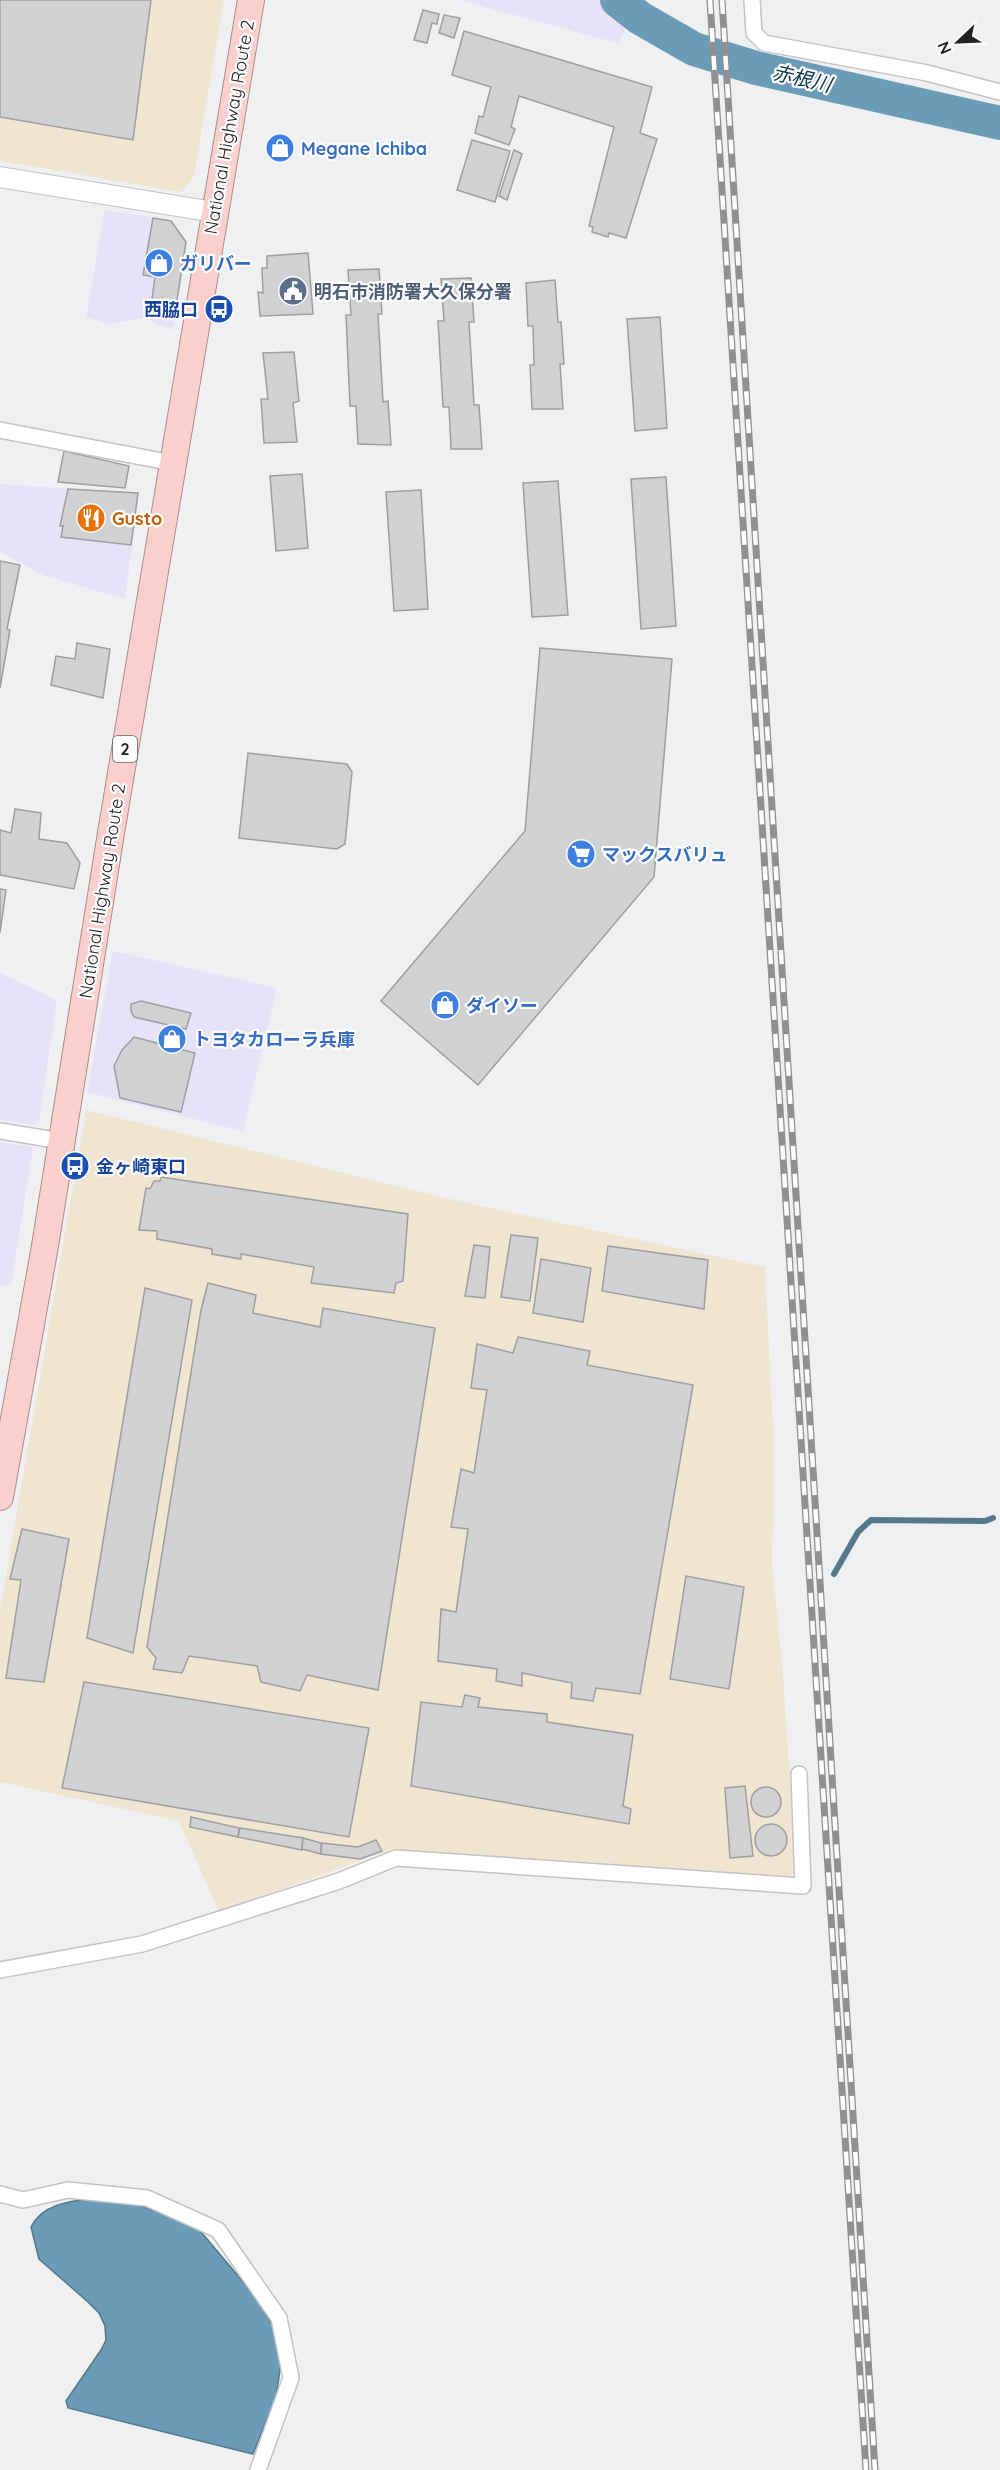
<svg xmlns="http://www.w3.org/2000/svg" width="1000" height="2470" viewBox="0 0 1000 2470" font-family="Quicksand,'Noto Sans JP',sans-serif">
	<rect width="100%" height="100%" fill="#eff0f2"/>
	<g fill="#e8e2f8">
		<polygon points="459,0 597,0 629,25 617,43"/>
		<polygon points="105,210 171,220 187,242 173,330 143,318 110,324 86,317"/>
		<polygon points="0,484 139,493 125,599 43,575 0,552"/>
		<polygon points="113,951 277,988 243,1131 87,1092"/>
		<polygon points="0,973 57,1000 39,1121 33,1125 0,1120"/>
		<polygon points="0,1142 33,1147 11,1286 0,1284"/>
	</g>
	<g fill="#f0e5d0">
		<polygon points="0,0 224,0 194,176 182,192 0,161"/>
		<polygon points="86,1110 463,1202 765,1267 774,1448 772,1566 782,1661 796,1872 785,1879 393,1849 219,1912 179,1821 0,1782 0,1610"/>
	</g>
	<path fill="#6b9cb7" stroke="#55788b" stroke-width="1.5" d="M91 2199 139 2205 196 2226 255 2296 272 2324 281 2363 276 2397 253 2454 68 2408 66 2401 101 2350 106 2340 105 2326 99 2313 88 2302 39 2259 31 2227C42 2205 68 2201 91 2199Z"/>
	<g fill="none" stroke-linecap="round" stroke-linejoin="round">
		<polyline stroke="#55788b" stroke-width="6" points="834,1574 858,1532 871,1520 985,1521 993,1518"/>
		<polyline stroke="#6b9cb7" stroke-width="34" points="617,0 640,18 694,49 756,68 1000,123"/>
	</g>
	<g fill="#d0d1d3" stroke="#9d9ea0" stroke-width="1.5">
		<polygon points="0,0 151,0 133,140 0,117"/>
		<polygon points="423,10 439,14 437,24 432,23 427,43 414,40"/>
		<polygon points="444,15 460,18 454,38 439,33"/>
		<polygon points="464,31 652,87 640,133 657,139 626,238 609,233 608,237 592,232 593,227 589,226 614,127 519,96 511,127 515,129 509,145 475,133 479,116 483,117 491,87 452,75"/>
		<polygon points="472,140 510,151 495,202 457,190"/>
		<polygon points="514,150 522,154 507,200 499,196"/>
		<polygon points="153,218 171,221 186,242 174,319 150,314 155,277 143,275"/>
		<polygon points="308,253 313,314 260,316 258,292 263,293 262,268 267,268 267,256"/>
		<polygon points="379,269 382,314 378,314 383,402 388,401 391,445 358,444 356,406 350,406 346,315 351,315 348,270"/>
		<polygon points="471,278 474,322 469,322 474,405 479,405 482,449 451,449 449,407 443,407 438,321 444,321 441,279"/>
		<polygon points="555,280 558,322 561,322 564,364 560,364 563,409 532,409 530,365 534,365 533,326 528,326 526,283"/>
		<polygon points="660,317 667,428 635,431 627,319"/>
		<polygon points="294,352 299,401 293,403 297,442 264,443 261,399 268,399 263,353"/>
		<polygon points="64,451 129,466 125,488 58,482"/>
		<polygon points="302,474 308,548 276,551 270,476"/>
		<polygon points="666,477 676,626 641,629 631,479"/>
		<polygon points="558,481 568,615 532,617 523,483"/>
		<polygon points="68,489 138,493 131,545 61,537 63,526 60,526"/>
		<polygon points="421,490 428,609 394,611 386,492"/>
		<polygon points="0,561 20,565 7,629 10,630 0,688"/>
		<polygon points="77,643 110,649 103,698 51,685 56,656 75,659"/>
		<polygon points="540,648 672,659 654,877 478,1085 381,1001 525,831"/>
		<polygon points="248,753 347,764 352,772 345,844 337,849 239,838"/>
		<polygon points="15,809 41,813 39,839 67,843 80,863 74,889 0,875 0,830 11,833"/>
		<polygon points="0,889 6,890 0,933"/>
		<polygon points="141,1001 191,1013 186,1029 134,1017 131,1011 131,1004"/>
		<polygon points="134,1037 195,1053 181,1112 120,1098 114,1066 122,1050"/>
		<polygon points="161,1177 408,1214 403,1281 396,1283 394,1293 311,1283 314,1267 241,1254 241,1259 212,1254 212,1249 157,1239 157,1231 139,1230 146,1188 150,1189 154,1181 160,1181"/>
		<polygon points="511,1235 538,1238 530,1301 501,1297"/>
		<polygon points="474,1245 490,1247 485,1298 465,1296"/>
		<polygon points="608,1246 708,1260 704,1309 602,1291"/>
		<polygon points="541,1259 591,1268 583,1322 533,1313"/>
		<polygon points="208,1283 256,1295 253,1313 320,1327 323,1308 435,1328 378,1690 307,1675 300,1691 261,1682 257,1666 189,1656 182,1673 153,1669 156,1658 147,1647 201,1310"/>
		<polygon points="145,1288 192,1300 133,1653 87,1638"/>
		<polygon points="518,1337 590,1351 587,1365 693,1385 640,1694 596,1688 593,1701 571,1698 572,1683 522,1673 522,1686 496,1681 497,1669 438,1661 441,1609 456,1612 468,1529 451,1527 461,1469 474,1473 487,1390 471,1388 477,1344 513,1353"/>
		<polygon points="22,1529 69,1539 44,1682 6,1678 21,1580 10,1579"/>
		<polygon points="686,1576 744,1587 729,1689 670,1679"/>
		<polygon points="84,1682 369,1728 349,1837 62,1788"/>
		<polygon points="465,1695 480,1698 478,1707 547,1714 547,1722 633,1735 623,1806 631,1809 629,1824 411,1786 421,1702 462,1707"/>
		<polygon points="745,1786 753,1856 730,1858 725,1788"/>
		<circle cx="766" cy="1802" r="15"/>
		<polygon points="191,1817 239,1828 238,1837 190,1827"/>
		<circle cx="771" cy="1840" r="16"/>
		<polygon points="240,1828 303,1838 302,1850 238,1837"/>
		<polygon points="303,1838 321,1843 321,1854 302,1849"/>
		<polygon points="376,1840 382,1851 360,1859 321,1854 322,1843 358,1847"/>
	</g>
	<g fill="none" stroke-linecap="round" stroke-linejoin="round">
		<g stroke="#c3c3c6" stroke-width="18">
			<g id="minor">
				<polyline points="752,0 754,33 764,43 927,73 1000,92"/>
				<polyline points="0,430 173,463"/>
				<polyline points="0,1131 61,1141"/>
				<polyline points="0,1970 142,1944 339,1881 396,1858 803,1886 799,1774"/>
				<polyline points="0,2194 23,2200 68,2190 147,2198 218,2230 279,2318 291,2378 258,2470"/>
			</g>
		</g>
		<g stroke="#c3c3c6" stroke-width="22">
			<polyline id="tertiary" points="0,177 214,212"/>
		</g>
		<g stroke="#af8c89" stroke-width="28">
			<polyline id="trunk" points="0,1497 45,1246 111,833 251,0"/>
		</g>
		<use href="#minor" stroke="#fff" stroke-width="15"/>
		<use href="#tertiary" stroke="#fff" stroke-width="20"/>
		<use href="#trunk" stroke="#fbd0cc" stroke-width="26"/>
		<g stroke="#909092" stroke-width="7">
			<g id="rail">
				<polyline points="710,0 866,2470"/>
				<polyline points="722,0 875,2470"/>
			</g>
		</g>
		<use href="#rail" stroke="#fdfdff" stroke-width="4.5" stroke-dasharray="14" stroke-linecap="butt"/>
	</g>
	<defs>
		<g id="shop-disc" transform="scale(1.5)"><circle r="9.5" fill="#3f7fe0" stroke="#fdfdff"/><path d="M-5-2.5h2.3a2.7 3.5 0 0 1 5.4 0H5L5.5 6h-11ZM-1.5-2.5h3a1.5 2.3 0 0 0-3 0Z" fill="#fff"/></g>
		<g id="civic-disc" transform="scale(1.5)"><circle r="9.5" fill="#5c6f8a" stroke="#fdfdff"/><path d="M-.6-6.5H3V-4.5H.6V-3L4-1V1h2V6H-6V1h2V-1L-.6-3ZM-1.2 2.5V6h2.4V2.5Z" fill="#fff"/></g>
		<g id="bus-disc" transform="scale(1.5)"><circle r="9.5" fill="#1a4fb4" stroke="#fdfdff"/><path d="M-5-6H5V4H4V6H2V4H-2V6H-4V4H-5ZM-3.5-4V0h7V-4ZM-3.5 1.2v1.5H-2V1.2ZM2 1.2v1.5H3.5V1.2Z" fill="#fff"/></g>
		<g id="restaurant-disc" transform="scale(1.5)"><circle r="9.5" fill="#e8710a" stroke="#fdfdff"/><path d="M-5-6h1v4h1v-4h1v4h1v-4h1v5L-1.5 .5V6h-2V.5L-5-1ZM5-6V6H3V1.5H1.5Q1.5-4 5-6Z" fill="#fff"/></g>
		<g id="supermarket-disc" transform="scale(1.5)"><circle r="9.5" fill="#3f7fe0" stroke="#fdfdff"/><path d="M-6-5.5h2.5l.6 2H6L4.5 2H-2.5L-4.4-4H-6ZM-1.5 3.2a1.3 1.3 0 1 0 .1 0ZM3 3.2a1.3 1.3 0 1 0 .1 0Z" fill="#fff"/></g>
	</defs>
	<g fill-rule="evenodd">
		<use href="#shop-disc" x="280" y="148"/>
		<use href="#shop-disc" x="159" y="263"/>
		<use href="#civic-disc" x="293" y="291"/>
		<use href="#bus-disc" x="219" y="309"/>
		<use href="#restaurant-disc" x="91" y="518"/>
		<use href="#supermarket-disc" x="581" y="854"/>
		<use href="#shop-disc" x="445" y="1005"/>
		<use href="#shop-disc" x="172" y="1039"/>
		<use href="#bus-disc" x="75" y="1166"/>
	</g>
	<g text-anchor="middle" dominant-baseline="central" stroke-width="4.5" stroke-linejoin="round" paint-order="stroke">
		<rect fill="#fdfdff" stroke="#646466" stroke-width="1.5" x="113" y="736" width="24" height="26" rx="4.5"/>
		<g font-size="16" font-weight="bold" fill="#232324">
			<text x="125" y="749">2</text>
		</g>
		<g font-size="18" fill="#232324" stroke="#fdfdff">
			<text transform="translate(229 127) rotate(-80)">National Highway Route 2</text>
			<text transform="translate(102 891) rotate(-81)">National Highway Route 2</text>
		</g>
		<g font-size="18" font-weight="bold" fill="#366cbe" stroke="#fdfdff" text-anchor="start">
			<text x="301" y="148">Megane Ichiba</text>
			<text x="180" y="263">ガリバー</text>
			<text x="602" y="854">マックスバリュ</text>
			<text x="466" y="1005">ダイソー</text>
			<text x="193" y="1039">トヨタカローラ兵庫</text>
		</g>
		<g font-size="18" font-weight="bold" fill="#4e5e75" stroke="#fdfdff" text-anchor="start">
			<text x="314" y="291">明石市消防署大久保分署</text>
		</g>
		<g font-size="18" font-weight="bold" fill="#164399" stroke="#fdfdff" text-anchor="end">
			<text x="198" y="309">西脇口</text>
			<text x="96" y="1166" text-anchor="start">金ヶ崎東口</text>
		</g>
		<g font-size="18" font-weight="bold" fill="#c56008" stroke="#fdfdff" text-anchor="start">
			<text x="112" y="518">Gusto</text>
		</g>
		<g font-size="20" font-style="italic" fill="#0c374b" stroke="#fdfdff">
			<text transform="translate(802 78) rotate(13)">赤根川</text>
		</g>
	</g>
	<g transform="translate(958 42) rotate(247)" stroke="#fdfdff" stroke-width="4.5" paint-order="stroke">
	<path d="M0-4.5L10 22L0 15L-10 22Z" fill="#232324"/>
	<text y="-9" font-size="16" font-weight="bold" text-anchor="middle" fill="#232324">N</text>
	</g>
</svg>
